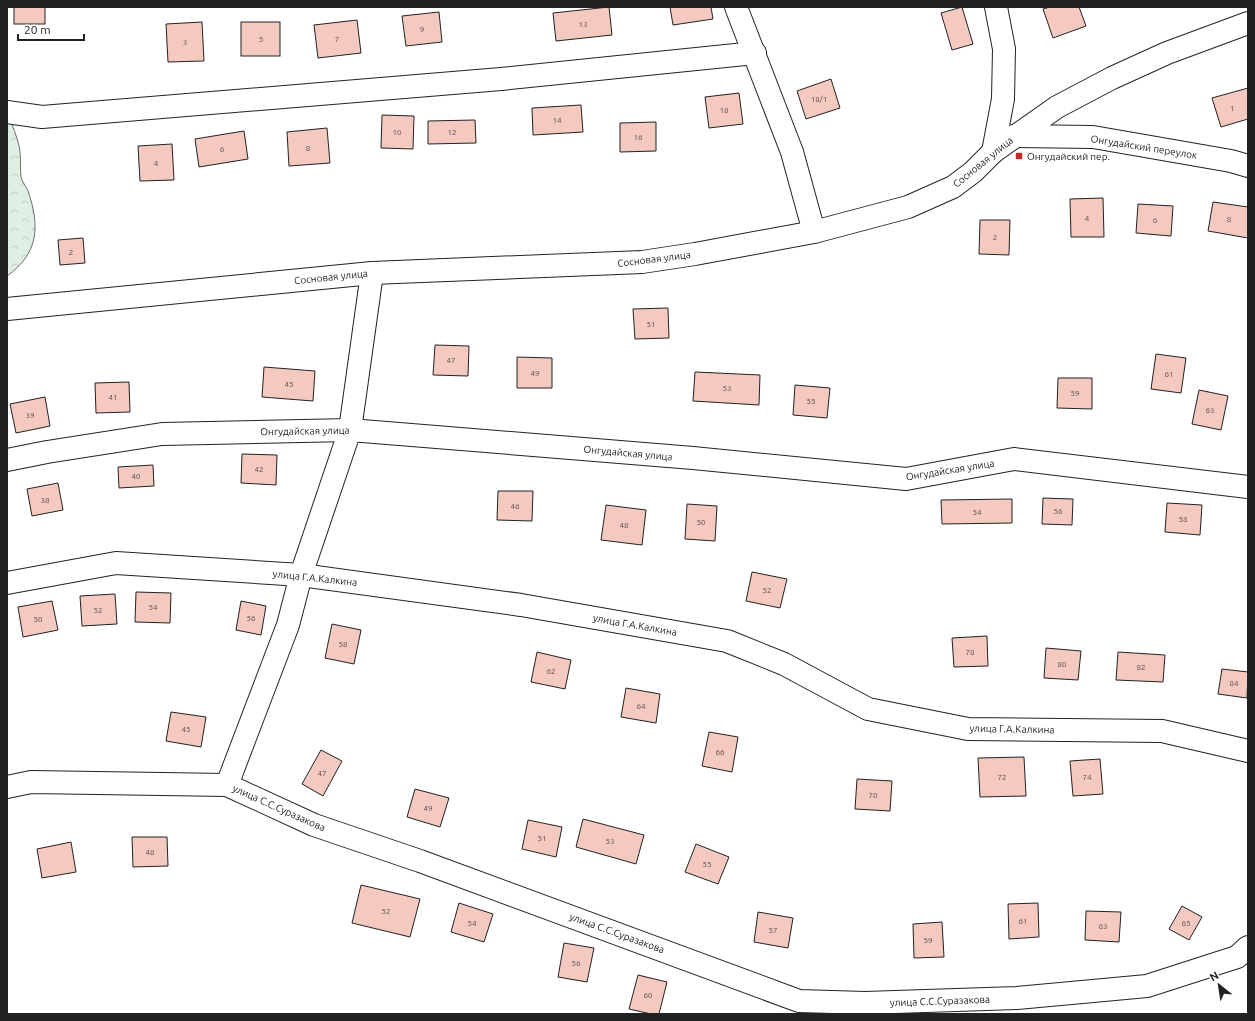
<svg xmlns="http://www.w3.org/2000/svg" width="1255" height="1021" viewBox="0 0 1255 1021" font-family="Ubuntu,sans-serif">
	<defs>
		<pattern id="forest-crowns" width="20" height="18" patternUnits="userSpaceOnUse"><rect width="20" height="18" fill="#e0efe3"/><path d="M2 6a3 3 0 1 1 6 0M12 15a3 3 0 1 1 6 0" fill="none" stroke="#c0cdc2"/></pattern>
	</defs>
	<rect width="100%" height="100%" fill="#fff"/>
	<path fill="url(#forest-crowns)" stroke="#6f6f6f" d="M7 111C11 123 19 140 20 152 21 161 20 169 21 177 22 182 26 186 28 191 40 226 39 253 7 276Z"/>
	<g fill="#f3c9c0" stroke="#222">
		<rect x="14" y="7" width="31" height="17"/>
		<polygon points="609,7 612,35 556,41 553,13"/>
		<polygon points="670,7 711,7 713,19 673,25"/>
		<polygon points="962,7 973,44 952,50 941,13"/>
		<polygon points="1050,7 1079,7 1086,26 1053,38 1043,9"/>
		<polygon points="439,12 442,42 406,46 402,16"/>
		<polygon points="357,20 361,53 318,58 314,25"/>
		<polygon points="202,22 204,61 168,62 166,24"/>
		<rect x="241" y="22" width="39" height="34"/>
		<polygon points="831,79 840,108 806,119 797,91"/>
		<polygon points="1248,88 1248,119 1221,127 1212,98"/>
		<polygon points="739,93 743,124 709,128 705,97"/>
		<polygon points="581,105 583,132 533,135 532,108"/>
		<polygon points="382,115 414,116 413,149 381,148"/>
		<polygon points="475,120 476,143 428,144 428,121"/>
		<polygon points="656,122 656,151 620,152 620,123"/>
		<polygon points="327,128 330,163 289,166 287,132"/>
		<polygon points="244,131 248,159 199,167 195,139"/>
		<polygon points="172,144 174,180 140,181 138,146"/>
		<polygon points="1103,198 1104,237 1071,237 1070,199"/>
		<polygon points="1213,202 1248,207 1248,238 1208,231"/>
		<polygon points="1138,204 1173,206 1171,236 1136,233"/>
		<polygon points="980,220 1010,220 1009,255 979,254"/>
		<polygon points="83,238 85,263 60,265 58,240"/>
		<polygon points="668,308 669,338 635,339 633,309"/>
		<polygon points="435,345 469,346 468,376 433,375"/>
		<polygon points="1156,354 1186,358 1181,393 1151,389"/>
		<polygon points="517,357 552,358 552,388 517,388"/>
		<polygon points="264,367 315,371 313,401 262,397"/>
		<polygon points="695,372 760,375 759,405 693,401"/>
		<polygon points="1058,378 1092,378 1092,409 1057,408"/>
		<polygon points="129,382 130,412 96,413 95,383"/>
		<polygon points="795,385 830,388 827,418 793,415"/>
		<polygon points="1199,390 1228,396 1221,430 1192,424"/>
		<polygon points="45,397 50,426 16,433 10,404"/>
		<polygon points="242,454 277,455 276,485 241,483"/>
		<polygon points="153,465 154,486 119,488 118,467"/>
		<polygon points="58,483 63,510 32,516 27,489"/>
		<polygon points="498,491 533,491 532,521 497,520"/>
		<polygon points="1043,498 1073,499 1072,525 1042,524"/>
		<polygon points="1012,499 1012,523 942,524 941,500"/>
		<polygon points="1167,503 1202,505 1200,535 1165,532"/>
		<polygon points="687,504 717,506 715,541 685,539"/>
		<polygon points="606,505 646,510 642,545 601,540"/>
		<polygon points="752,572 787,579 780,608 746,601"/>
		<polygon points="136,592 171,593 170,623 135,622"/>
		<polygon points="115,594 117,624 82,626 80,596"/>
		<polygon points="52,601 58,630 23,637 18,607"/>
		<polygon points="241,601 266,606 261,635 236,630"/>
		<polygon points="332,624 361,630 354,664 325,658"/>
		<polygon points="987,636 988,666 954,667 952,638"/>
		<polygon points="1046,648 1081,651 1078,680 1044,678"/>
		<polygon points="537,652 571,660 565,689 531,682"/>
		<polygon points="1118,652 1165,655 1163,682 1116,680"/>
		<polygon points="1222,669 1248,672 1247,698 1218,694"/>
		<polygon points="626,688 660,694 656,723 621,717"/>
		<polygon points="171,712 206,717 201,747 166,741"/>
		<polygon points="709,732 738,737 732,772 702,766"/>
		<polygon points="321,750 342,761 323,796 302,784"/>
		<polygon points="1024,757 1026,796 980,797 978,758"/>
		<polygon points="1100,759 1103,794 1073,796 1070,761"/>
		<polygon points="857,779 892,781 890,811 855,809"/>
		<polygon points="415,789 449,798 440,827 407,817"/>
		<polygon points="583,819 644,835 636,864 576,847"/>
		<polygon points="528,820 562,827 556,857 522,849"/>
		<polygon points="132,837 167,837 168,866 133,867"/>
		<polygon points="71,842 76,872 42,878 37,849"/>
		<polygon points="696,844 729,857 718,884 685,872"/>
		<polygon points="361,885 420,899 410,937 352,923"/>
		<polygon points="459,903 493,914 484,942 451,932"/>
		<polygon points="1038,903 1039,937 1009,939 1008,904"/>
		<polygon points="1182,906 1202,917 1189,940 1169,929"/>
		<polygon points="1086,911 1121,912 1119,942 1085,940"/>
		<polygon points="758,912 793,918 788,948 754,942"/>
		<polygon points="942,922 944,957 914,958 913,924"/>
		<polygon points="564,943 594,948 587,982 558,977"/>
		<polygon points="638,975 667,982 659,1014 651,1014 629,1009"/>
	</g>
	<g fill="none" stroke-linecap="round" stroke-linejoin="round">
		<g stroke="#222" stroke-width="24">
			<g id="minor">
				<polyline points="736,7 792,152 814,232"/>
				<polyline points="7,112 42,117 501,79 755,53"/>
				<polyline points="1014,136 1093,137 1231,161 1248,166"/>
				<polyline points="993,152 1003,99 1004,49 996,7"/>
				<polyline points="7,309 372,273 642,262 695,254 814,232 908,207 953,187 973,172 993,152 1057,107 1112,78 1167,53 1248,23"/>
				<polyline points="7,460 47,452 162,434 350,430 693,458 906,479 1014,459 1248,487"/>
				<polyline points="7,583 116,563 301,575 521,605 727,641 784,664 868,709 968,729 1162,731 1248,751"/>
				<polyline points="227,785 288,625 301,575 350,430 372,273"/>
				<polyline points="7,787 31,782 227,785 314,825 420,861 799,1001 865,1003 1017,998 1147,986 1237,957 1248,947"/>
			</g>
		</g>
		<use href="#minor" stroke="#fff" stroke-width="22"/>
	</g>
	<rect fill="#c62828" stroke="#fff" stroke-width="1.5" x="1015" y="152" width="8" height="8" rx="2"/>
	<g text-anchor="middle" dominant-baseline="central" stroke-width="3" stroke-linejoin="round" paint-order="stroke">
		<g font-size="8" fill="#564c4a">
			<text x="583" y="24">13</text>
			<text x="422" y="29">9</text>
			<text x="261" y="39">5</text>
			<text x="337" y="39">7</text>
			<text x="185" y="42">3</text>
			<text x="819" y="99">18/1</text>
			<text x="1232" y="108">1</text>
			<text x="724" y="110">18</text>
			<text x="557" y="120">14</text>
			<text x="397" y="132">10</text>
			<text x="452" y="132">12</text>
			<text x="638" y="137">16</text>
			<text x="308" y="148">8</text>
			<text x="222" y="149">6</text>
			<text x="156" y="163">4</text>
			<text x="1087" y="218">4</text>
			<text x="1229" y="219">8</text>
			<text x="1155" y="220">6</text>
			<text x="995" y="237">2</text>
			<text x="71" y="252">2</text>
			<text x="651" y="324">51</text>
			<text x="451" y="360">47</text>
			<text x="535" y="373">49</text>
			<text x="1169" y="374">61</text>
			<text x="289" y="384">45</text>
			<text x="727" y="388">53</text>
			<text x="1075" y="393">59</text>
			<text x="113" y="397">41</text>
			<text x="811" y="401">55</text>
			<text x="1210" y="410">63</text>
			<text x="30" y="415">39</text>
			<text x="259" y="469">42</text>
			<text x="136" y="476">40</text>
			<text x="45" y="500">38</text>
			<text x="515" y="506">46</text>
			<text x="1058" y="511">56</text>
			<text x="977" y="512">54</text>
			<text x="1183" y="519">58</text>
			<text x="701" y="522">50</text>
			<text x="624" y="525">48</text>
			<text x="767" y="590">52</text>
			<text x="153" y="607">54</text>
			<text x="98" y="610">52</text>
			<text x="251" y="618">56</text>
			<text x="38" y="619">50</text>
			<text x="343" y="644">58</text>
			<text x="970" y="652">78</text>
			<text x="1062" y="664">80</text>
			<text x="1141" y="667">82</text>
			<text x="551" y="671">62</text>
			<text x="1234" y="683">84</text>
			<text x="641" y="706">64</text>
			<text x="186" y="729">45</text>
			<text x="720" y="752">66</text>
			<text x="322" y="773">47</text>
			<text x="1002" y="777">72</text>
			<text x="1087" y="777">74</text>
			<text x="873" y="795">70</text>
			<text x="428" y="808">49</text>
			<text x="542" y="838">51</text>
			<text x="610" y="841">53</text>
			<text x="150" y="852">48</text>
			<text x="707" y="864">55</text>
			<text x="386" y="911">52</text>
			<text x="1023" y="921">61</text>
			<text x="472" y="923">54</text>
			<text x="1186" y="923">65</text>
			<text x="1103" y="926">63</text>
			<text x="773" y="930">57</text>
			<text x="928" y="940">59</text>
			<text x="576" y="963">56</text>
			<text x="648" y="995">60</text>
		</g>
		<g font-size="10" fill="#222" stroke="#fff">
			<text transform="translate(1144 147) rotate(9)">Онгудайский переулок</text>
			<text transform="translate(983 162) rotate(-39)">Сосновая улица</text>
			<text transform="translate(654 259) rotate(-7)">Сосновая улица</text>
			<text transform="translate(331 277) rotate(-6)">Сосновая улица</text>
			<text transform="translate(305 431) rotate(-1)">Онгудайская улица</text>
			<text transform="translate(628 453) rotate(5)">Онгудайская улица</text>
			<text transform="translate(950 470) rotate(-9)">Онгудайская улица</text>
			<text transform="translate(315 578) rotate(6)">улица Г.А.Калкина</text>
			<text transform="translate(635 625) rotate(10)">улица Г.А.Калкина</text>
			<text transform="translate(1012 729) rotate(1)">улица Г.А.Калкина</text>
			<text transform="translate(279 808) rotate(24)">улица С.С.Суразакова</text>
			<text transform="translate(617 933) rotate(20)">улица С.С.Суразакова</text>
			<text transform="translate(940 1001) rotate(-2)">улица С.С.Суразакова</text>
		</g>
		<g font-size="10" fill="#222" stroke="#fff" text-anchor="start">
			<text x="1027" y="156">Онгудайский пер.</text>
		</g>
	</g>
	<rect width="1255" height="1021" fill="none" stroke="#222222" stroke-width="16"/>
	<g transform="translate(1219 985) rotate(330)" stroke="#ffffff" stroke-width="3" paint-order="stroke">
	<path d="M0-3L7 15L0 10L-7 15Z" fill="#222222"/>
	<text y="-6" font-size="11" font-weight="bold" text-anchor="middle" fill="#222222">N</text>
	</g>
	<path d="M18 34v6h66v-6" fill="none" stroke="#222222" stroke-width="2"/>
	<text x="24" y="34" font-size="12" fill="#222222" stroke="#ffffff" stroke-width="3" paint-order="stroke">20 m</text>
</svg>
